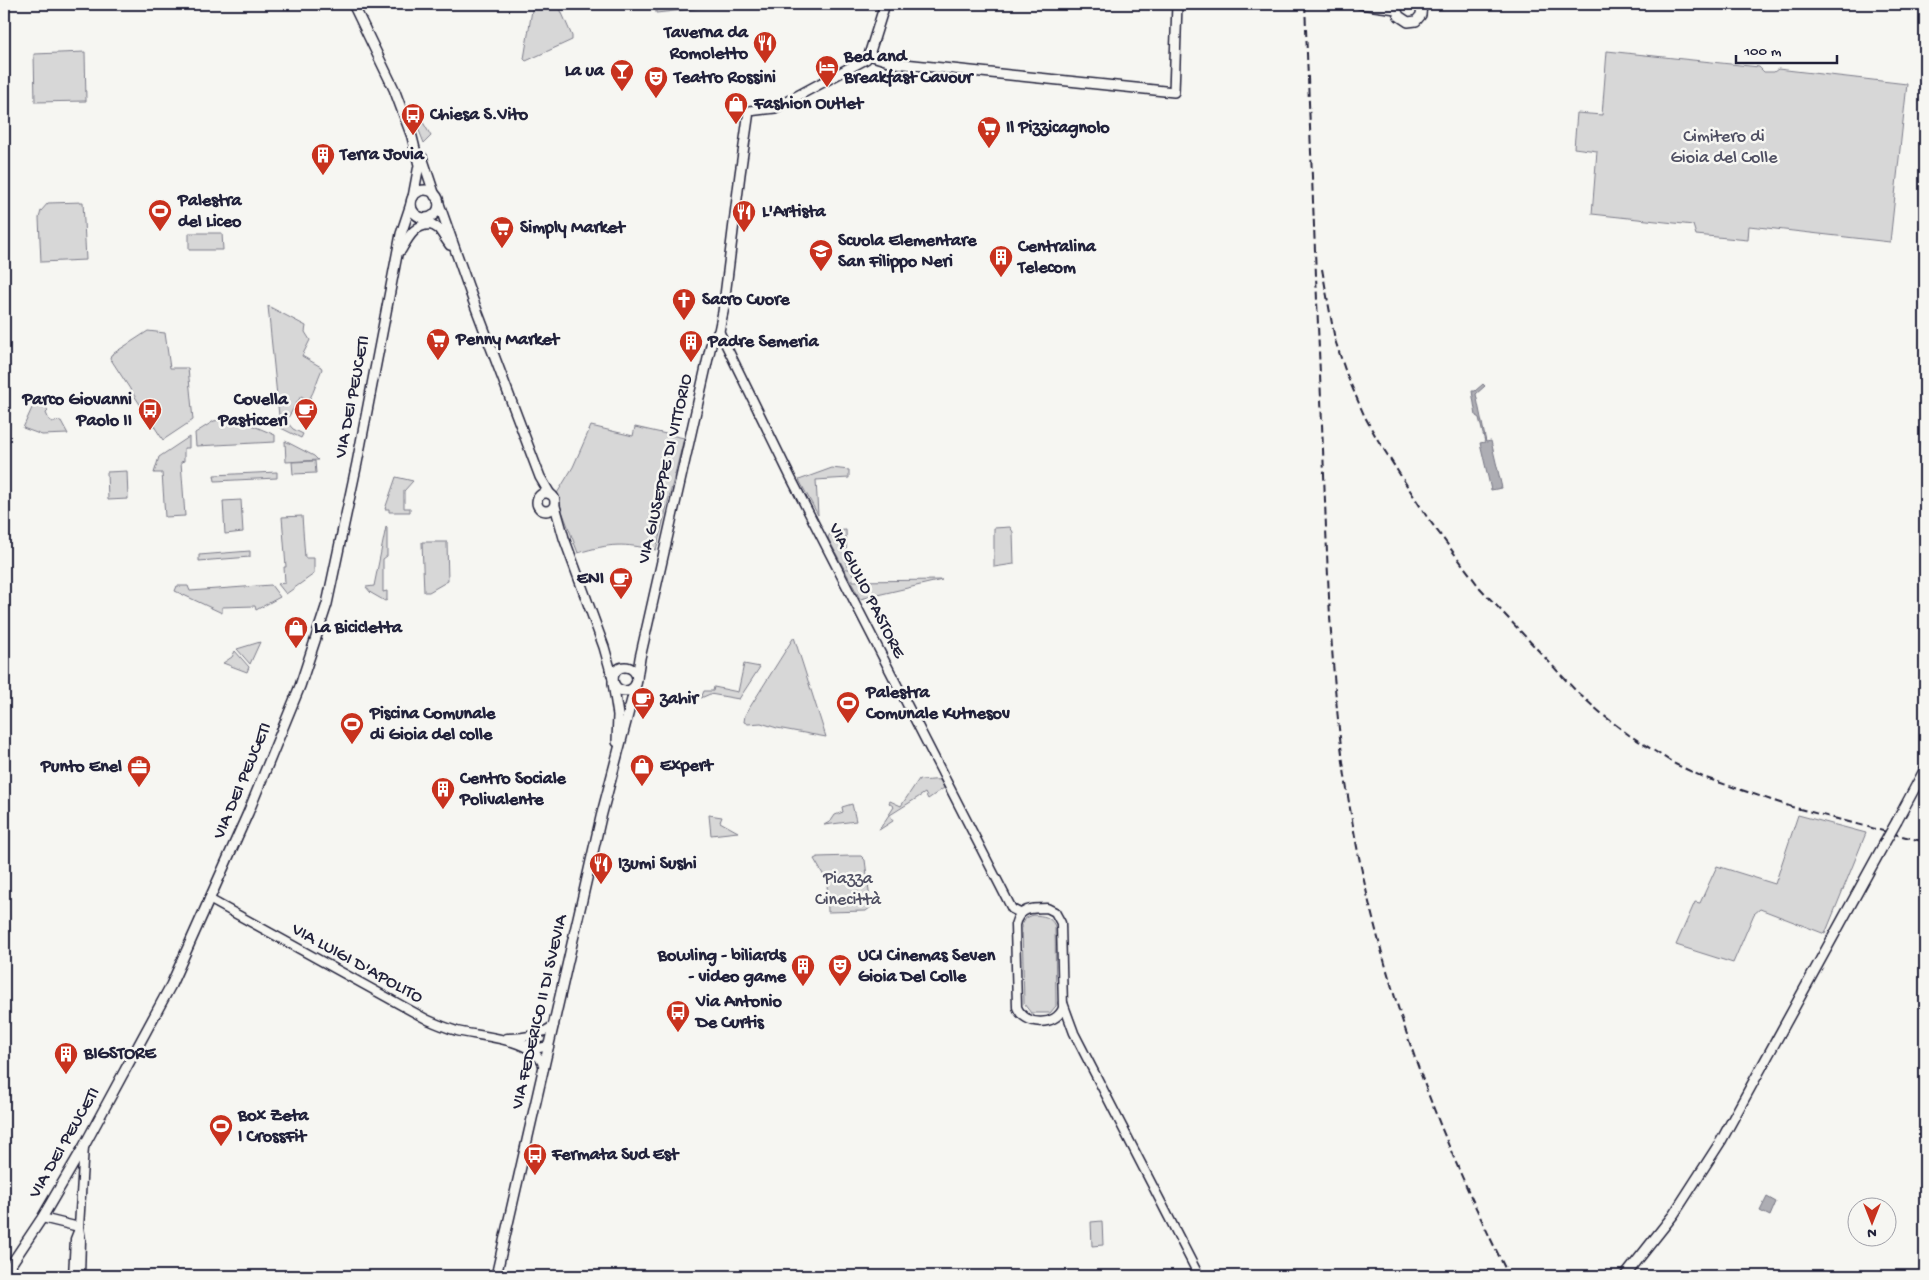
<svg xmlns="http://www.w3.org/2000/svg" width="1929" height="1280" viewBox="0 0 1929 1280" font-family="'Gochi Hand',sans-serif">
	<rect width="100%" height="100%" fill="#f6f6f2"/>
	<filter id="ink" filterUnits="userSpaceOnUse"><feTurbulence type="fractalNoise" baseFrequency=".02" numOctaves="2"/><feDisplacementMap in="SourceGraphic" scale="10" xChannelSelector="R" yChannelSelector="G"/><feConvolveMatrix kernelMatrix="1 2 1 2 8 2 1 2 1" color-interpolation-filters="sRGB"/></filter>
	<g filter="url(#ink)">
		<g fill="#d7d7d7" stroke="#7c7c89">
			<polygon points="533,4 558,4 572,36 572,40 526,61 524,59"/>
			<polygon points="662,4 742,4 656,13 656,8 662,8"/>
			<polygon points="1607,51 1759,67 1764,72 1774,72 1778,69 1907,84 1890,242 1749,226 1748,240 1696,235 1693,225 1592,214 1597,151 1574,148 1577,113 1602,115"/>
			<polygon points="85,52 86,101 35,102 34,54"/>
			<polygon points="421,119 431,136 424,143 416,123"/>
			<polygon points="83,202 86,260 41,262 39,218 41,211 48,203"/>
			<polygon points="189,233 222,233 223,250 189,250"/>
			<path d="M268 306 306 326 305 332 310 340 302 356 321 367 322 369C317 380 315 390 309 400L301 396 286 421 293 429 303 434 301 438 275 425 279 416Z"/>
			<polygon points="148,331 165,333 170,368 188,368 193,420 163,440 110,358 111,355"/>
			<polygon points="43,399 48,406 46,407 48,411 46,413 49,420 53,422 61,421 68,434 42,435 23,428 32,408"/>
			<polygon points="229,418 242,421 275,435 275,442 196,446 195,433 214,421"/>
			<path d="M591 426 633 436 635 427 684 438 656 550C622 543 612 543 578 553L556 495 573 467Z"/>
			<polygon points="189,437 189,448 184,448 184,461 181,462 185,516 165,517 162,473 154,473 159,457"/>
			<polygon points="285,441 314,456 318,460 286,462"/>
			<polygon points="315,461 316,473 293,474 292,462"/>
			<polygon points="832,468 849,470 849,478 816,480 818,515 799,480"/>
			<polygon points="127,471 128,499 108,500 107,472"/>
			<polygon points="277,472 277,478 215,481 214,475"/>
			<polygon points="396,477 413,481 404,491 404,508 410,508 410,512 389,512 389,509 385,509"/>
			<polygon points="241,500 243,532 225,534 223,501"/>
			<polygon points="302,516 305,558 314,558 314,574 286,594 278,584 285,583 284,567 286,567 282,517"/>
			<polygon points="386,527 387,528 387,556 383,559 383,592 387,591 387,600 385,601 371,593 366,587 374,586"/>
			<polygon points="1010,527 1013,532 1014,564 994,567 994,528"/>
			<polygon points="846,530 847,569 852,569 853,581 942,580 860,599 829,540 828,537 832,531"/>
			<polygon points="422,542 447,542 448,581 429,592 424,592"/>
			<polygon points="250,551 250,557 199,561 199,555"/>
			<polygon points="271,585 280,597 256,610 255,606 222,607 222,613 175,591 177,586 188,586 190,591"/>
			<polygon points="794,637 826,737 777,728 761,723 748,724 744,722 745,715"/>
			<polygon points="260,642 250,664 237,649"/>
			<polygon points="235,651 249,667 247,672 223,663 232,657"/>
			<polygon points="744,664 760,667 739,699 710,694 701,698 704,691 713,691 714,687 738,692"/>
			<path d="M919 779C927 782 932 779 940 780L944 788 928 799 925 793 890 815 893 821 879 830 894 807 889 803 890 801 901 806Z"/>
			<polygon points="852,804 856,821 824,825 831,821 835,815 843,812 842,807"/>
			<polygon points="709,815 722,817 720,822 738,832 711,835"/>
			<polygon points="1798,815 1866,833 1825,934 1760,909 1754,914 1733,963 1676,945 1695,902 1700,903 1717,866 1775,884"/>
			<polygon points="851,856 861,856 865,860 871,907 866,911 828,912 827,881 814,859 818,857"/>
			<path d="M1033 915C1044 916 1050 916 1055 926L1056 1006 1050 1013H1031L1024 1004 1022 925 1026 918Z"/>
			<polygon points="1102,1221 1103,1245 1092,1246 1091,1222"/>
		</g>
		<g fill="#adadb3" stroke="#757583">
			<polygon points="1483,384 1485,386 1476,394 1486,442 1491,441 1502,488 1491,490 1480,443 1485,442 1479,418 1476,416 1472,391 1475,391"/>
			<polygon points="1767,1197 1776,1202 1770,1216 1760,1211"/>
		</g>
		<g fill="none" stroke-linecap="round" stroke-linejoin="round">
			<g stroke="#22223b" stroke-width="11">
				<g id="tertiary">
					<polyline points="719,331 791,478 1012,909 1020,913"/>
					<path d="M209 899 428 1020C437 1024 447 1028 457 1031 481 1037 537 1038 544 1068"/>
					<path d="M1047 908 1055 912 1061 923 1063 1008C1056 1027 1024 1026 1017 1007L1015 925C1019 908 1031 908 1047 908Z"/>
					<polyline points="1063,1003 1074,1033 1199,1276"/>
					<path d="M507 1038C524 1038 541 1036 554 1025"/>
					<polyline points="524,1044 539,1048 549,1046"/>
					<polyline points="42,1218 79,1227"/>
					<polyline points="73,1276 75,1239 79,1229"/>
					<polyline points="80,1276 81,1240 79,1227 84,1146"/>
				</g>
			</g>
			<g stroke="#22223b" stroke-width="12">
				<g id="secondary">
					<polyline points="353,4 394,89 412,137 419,165 413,197"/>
					<polyline points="1360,4 1396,9"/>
					<polyline points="1397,4 1396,9 1399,16 1408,22 1416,21 1421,15 1422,4"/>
					<polyline points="869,55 895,63 1174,92 1177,4"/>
					<polyline points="422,157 435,196"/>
					<circle cx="425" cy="204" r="14"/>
					<polyline points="438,201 473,300 540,477 550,494"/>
					<polyline points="420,217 439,229 450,245"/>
					<path d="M401 250C408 238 415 223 432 225"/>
					<circle cx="546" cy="502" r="9"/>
					<polyline points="555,506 564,538 604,647 613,679"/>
					<circle cx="625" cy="679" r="12"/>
					<polyline points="637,678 640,658 711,345 719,331 723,312 740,174 749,111 775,108 866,59 869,55 885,4"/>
					<polyline points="613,683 618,715 617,742"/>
					<polyline points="1897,821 1925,769"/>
					<polyline points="4,1275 42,1218 84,1146 171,985 248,813 300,686 327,604 357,463 401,234 411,204"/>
					<polyline points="496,1276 601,817 636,684"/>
					<polyline points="1625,1276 1674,1214 1721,1141 1884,844"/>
				</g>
			</g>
			<use href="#tertiary" stroke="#f6f6f2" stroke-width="8"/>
			<use href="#secondary" stroke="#f6f6f2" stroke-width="9"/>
			<g stroke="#22223b" stroke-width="2" stroke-dasharray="8 4" stroke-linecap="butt">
				<path d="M1305 4C1311 152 1317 300 1323 449 1328 573 1330 697 1352 820 1380 980 1436 1132 1509 1276"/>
				<polyline points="1322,269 1335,340 1346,373 1364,415 1376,437 1427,517 1480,588 1577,692 1603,715 1629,735 1675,764 1703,777 1792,807 1925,842"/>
			</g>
			<g stroke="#22223b" stroke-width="12" stroke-linecap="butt">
				<polyline id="secondary-bridge" points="1884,844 1897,821"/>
			</g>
			<use href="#secondary-bridge" stroke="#f6f6f2" stroke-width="9"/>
		</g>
	</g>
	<defs>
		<g id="restaurant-pin" transform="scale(1.25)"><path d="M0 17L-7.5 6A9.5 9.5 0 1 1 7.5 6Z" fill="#c8321e" stroke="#f6f6f2"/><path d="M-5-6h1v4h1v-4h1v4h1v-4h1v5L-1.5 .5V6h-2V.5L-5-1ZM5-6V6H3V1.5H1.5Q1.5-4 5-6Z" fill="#fff"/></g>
		<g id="hotel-pin" transform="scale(1.25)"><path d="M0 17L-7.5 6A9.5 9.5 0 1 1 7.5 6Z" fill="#c8321e" stroke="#f6f6f2"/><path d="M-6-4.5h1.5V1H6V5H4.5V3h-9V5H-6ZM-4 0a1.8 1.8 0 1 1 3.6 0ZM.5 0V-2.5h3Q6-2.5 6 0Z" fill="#fff"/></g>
		<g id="bar-pin" transform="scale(1.25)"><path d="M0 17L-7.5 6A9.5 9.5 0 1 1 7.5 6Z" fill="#c8321e" stroke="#f6f6f2"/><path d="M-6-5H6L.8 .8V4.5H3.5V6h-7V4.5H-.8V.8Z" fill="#fff"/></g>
		<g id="theatre-pin" transform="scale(1.25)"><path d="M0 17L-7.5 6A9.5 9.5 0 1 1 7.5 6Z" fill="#c8321e" stroke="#f6f6f2"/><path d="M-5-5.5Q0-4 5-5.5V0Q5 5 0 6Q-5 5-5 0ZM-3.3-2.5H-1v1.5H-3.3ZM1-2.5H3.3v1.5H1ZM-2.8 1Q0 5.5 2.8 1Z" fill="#fff"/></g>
		<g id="shop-pin" transform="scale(1.25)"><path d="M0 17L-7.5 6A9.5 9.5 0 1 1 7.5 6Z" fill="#c8321e" stroke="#f6f6f2"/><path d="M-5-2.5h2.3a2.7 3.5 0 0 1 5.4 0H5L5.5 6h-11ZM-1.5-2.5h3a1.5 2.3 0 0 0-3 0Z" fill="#fff"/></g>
		<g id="bus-pin" transform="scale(1.25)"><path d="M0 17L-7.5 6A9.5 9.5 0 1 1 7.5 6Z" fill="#c8321e" stroke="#f6f6f2"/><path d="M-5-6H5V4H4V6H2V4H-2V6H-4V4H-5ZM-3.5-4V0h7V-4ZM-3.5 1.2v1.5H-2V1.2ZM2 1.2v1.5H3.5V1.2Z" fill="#fff"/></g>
		<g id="supermarket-pin" transform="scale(1.25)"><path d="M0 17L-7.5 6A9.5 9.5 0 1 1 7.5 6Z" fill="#c8321e" stroke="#f6f6f2"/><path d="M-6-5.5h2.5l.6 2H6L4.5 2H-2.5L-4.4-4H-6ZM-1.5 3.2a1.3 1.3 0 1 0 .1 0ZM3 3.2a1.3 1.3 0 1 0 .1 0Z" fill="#fff"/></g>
		<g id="building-pin" transform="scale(1.25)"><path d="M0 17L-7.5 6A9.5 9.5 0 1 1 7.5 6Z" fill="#c8321e" stroke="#f6f6f2"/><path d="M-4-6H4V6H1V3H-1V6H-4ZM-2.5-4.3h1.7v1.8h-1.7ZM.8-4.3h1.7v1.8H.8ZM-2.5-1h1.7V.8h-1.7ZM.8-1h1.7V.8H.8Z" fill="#fff"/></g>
		<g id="stadium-pin" transform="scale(1.25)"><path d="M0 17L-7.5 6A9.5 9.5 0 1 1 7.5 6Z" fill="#c8321e" stroke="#f6f6f2"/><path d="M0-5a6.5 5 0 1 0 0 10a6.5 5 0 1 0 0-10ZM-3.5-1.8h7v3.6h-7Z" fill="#fff"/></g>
		<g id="school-pin" transform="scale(1.25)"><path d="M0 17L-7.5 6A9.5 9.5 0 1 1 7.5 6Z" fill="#c8321e" stroke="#f6f6f2"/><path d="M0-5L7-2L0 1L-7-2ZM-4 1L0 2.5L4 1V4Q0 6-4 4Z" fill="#fff"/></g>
		<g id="church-pin" transform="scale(1.25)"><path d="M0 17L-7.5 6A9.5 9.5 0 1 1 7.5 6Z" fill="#c8321e" stroke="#f6f6f2"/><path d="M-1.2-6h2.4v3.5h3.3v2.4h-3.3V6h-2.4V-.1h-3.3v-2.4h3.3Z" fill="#fff"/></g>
		<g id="cafe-pin" transform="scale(1.25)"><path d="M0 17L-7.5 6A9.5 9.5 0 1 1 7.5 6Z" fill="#c8321e" stroke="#f6f6f2"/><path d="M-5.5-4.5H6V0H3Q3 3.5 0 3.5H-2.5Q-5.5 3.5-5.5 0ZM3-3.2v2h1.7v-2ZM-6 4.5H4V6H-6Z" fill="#fff"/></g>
		<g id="office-pin" transform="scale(1.25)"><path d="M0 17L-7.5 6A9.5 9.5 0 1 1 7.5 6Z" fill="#c8321e" stroke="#f6f6f2"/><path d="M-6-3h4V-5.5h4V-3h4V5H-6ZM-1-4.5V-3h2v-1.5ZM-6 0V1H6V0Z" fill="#fff"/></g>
	</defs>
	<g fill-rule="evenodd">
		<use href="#restaurant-pin" x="765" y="43"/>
		<use href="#hotel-pin" x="827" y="67"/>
		<use href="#bar-pin" x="622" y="71"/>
		<use href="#theatre-pin" x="656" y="78"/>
		<use href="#shop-pin" x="736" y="104"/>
		<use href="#bus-pin" x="413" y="115"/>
		<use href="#supermarket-pin" x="989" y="128"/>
		<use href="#building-pin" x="323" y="155"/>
		<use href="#stadium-pin" x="160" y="211"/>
		<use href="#restaurant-pin" x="744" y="212"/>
		<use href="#supermarket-pin" x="502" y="228"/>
		<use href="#school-pin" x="821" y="251"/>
		<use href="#building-pin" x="1001" y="257"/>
		<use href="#church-pin" x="684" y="300"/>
		<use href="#supermarket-pin" x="438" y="340"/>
		<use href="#building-pin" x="691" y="342"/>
		<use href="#bus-pin" x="150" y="410"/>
		<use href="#cafe-pin" x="306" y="410"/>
		<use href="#cafe-pin" x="621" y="579"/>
		<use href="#shop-pin" x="296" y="628"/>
		<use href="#cafe-pin" x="643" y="699"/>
		<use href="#stadium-pin" x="848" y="703"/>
		<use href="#stadium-pin" x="352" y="724"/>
		<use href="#shop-pin" x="642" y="766"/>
		<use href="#office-pin" x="139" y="767"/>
		<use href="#building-pin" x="443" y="789"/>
		<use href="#restaurant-pin" x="601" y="864"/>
		<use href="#building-pin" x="803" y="966"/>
		<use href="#theatre-pin" x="840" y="966"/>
		<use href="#bus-pin" x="678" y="1012"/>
		<use href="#building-pin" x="66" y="1054"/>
		<use href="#stadium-pin" x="221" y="1126"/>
		<use href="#bus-pin" x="535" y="1155"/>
	</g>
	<g text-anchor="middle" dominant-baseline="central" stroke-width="5" stroke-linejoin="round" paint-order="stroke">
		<g font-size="18" font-weight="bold" fill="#22223b" stroke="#f6f6f2" text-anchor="start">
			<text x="748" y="33" text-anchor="end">Taverna da<tspan x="748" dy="21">Romoletto</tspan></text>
			<text x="844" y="57">Bed and<tspan x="844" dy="21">Breakfast Cavour</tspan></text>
			<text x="604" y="71" text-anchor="end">La ua</text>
			<text x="674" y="78">Teatro Rossini</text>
			<text x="754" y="104">Fashion Outlet</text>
			<text x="430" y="115">Chiesa S.Vito</text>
			<text x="1006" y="128">Il Pizzicagnolo</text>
			<text x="340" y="155">Terra Jovia</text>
			<text x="178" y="201">Palestra<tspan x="178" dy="21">del Liceo</tspan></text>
			<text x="762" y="212">L'Artista</text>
			<text x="520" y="228">Simply Market</text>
			<text x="838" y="241">Scuola Elementare<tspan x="838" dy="21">San Filippo Neri</tspan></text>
			<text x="1018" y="247">Centralina<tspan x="1018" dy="21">Telecom</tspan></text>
			<text x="702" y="300">Sacro Cuore</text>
			<text x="456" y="340">Penny Market</text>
			<text x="708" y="342">Padre Semeria</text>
			<text x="132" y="400" text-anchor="end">Parco Giovanni<tspan x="132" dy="21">Paolo II</tspan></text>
			<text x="288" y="400" text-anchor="end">Covella<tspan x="288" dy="21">Pasticceri</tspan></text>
			<text x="604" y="579" text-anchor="end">ENI</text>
			<text x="314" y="628">La Bicicletta</text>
			<text x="866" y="693">Palestra<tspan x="866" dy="21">Comunale Kutnesov</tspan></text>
			<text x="660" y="699">zahir</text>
			<text x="370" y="714">Piscina Comunale<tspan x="370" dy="21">di Gioia del colle</tspan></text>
			<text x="660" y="766">Expert</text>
			<text x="122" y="767" text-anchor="end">Punto Enel</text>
			<text x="460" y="779">Centro Sociale<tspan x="460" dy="21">Polivalente</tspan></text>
			<text x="618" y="864">Izumi Sushi</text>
			<text x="786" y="956" text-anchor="end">Bowling - biliards<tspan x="786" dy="21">- video game</tspan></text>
			<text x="858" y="956">UCI Cinemas Seven<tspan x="858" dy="21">Gioia Del Colle</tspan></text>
			<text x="696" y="1002">Via Antonio<tspan x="696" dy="21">De Curtis</tspan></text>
			<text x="84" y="1054">BIGSTORE</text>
			<text x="238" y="1116">Box Zeta<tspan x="238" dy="21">I CrossFit</tspan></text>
			<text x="552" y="1155">Fermata Sud Est</text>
		</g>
		<g font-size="18" fill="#4f4f62" stroke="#f6f6f2">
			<text x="1724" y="137">Cimitero di<tspan x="1724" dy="21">Gioia del Colle</tspan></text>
			<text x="848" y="879">Piazza<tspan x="848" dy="21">Cinecittà</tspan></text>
		</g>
		<g font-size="18" fill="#22223b" stroke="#f6f6f2">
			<text transform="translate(353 397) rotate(-79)">VIA DEI PEUCETI</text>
			<text transform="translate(666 469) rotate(-77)">VIA GIUSEPPE DI VITTORIO</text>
			<text transform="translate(866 591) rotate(63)">VIA GIULIO PASTORE</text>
			<text transform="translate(243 781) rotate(-67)">VIA DEI PEUCETI</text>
			<text transform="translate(357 964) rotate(29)">VIA LUIGI D'APOLITO</text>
			<text transform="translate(540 1012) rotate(-77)">VIA FEDERICO II DI SVEVIA</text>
			<text transform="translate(65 1143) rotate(-60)">VIA DEI PEUCETI</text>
		</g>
	</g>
	<rect width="1929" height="1280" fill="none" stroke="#f6f6f2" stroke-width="20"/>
	<rect x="10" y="10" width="1909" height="1260" fill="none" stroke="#22223b" stroke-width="2" filter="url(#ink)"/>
	<g transform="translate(1872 1222) rotate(180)"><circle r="24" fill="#f6f6f2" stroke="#a1a1a9"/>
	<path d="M0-4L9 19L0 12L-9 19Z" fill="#c8321e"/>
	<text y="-8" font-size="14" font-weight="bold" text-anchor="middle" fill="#22223b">N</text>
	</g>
	<path d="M1736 55v8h101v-8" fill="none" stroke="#22223b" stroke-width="2.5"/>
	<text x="1744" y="55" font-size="15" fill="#22223b" stroke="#f6f6f2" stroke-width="4" paint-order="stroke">100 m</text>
</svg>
